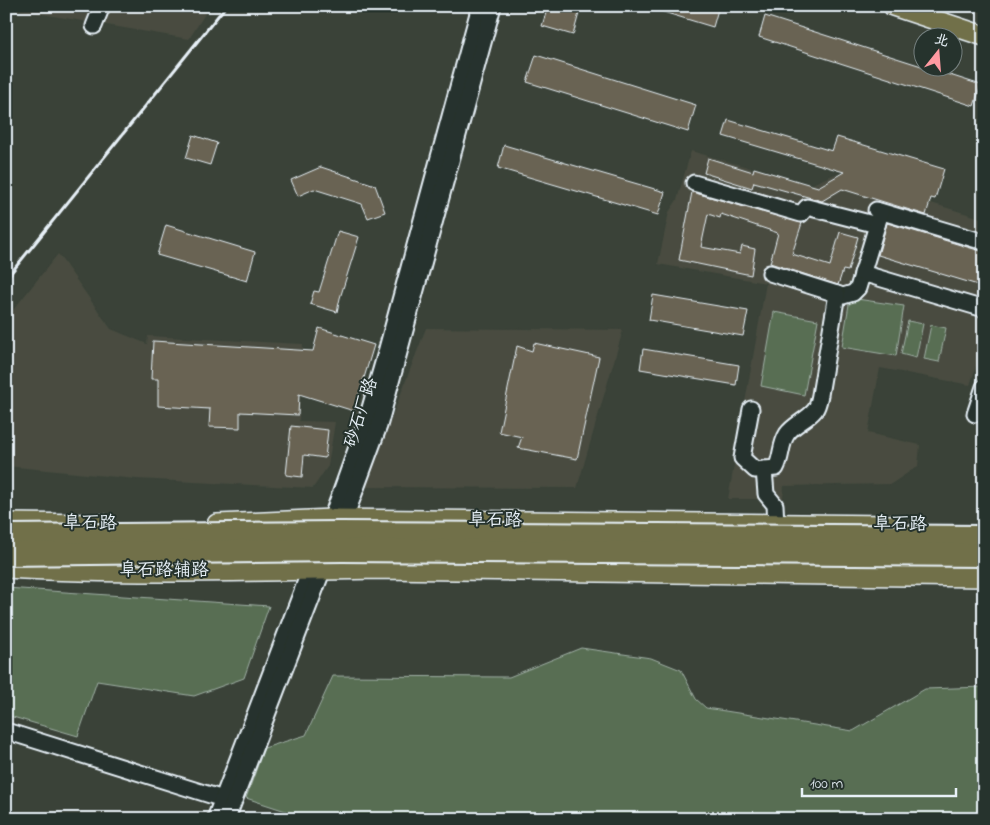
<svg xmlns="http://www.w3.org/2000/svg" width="990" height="825" viewBox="0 0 990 825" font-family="'Indie Flower','LXGW WenKai TC',sans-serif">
	<rect width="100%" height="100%" fill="#3a4238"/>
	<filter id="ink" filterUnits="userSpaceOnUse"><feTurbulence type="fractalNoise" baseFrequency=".02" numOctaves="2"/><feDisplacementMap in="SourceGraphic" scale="10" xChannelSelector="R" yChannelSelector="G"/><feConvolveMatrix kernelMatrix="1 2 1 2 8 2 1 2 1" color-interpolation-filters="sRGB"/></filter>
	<g filter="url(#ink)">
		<g fill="#484c40">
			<polygon points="6,6 210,6 189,39 6,8"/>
			<polygon points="691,151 810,185 835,174 984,219 984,343 970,385 880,368 868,433 920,445 918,466 891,484 784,486 783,499 728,499 766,283 658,264 669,212 677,200"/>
			<polygon points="58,254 111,329 147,344 148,336 303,344 299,421 335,422 328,466 313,488 136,479 6,466 6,319"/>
			<polygon points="426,328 623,330 577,488 365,487"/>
		</g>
		<g fill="#586e53" stroke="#a0b0a6">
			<polygon points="850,298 904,306 896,356 842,347"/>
			<polygon points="774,312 818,320 804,395 761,386"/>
			<polygon points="908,321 923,324 916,358 901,354"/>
			<polygon points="931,325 946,328 939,362 924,359"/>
			<polygon points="6,588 269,606 244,678 194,696 97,681 78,736 6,715"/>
			<polygon points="581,648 651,658 681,670 696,699 706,708 853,731 925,689 984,687 984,819 310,819 246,798 264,748 306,735 333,676 509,677"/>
		</g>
		<g fill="#696452" stroke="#e8f1f8">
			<polygon points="548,6 581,6 573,35 542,26"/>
			<polygon points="650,6 719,6 713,27 650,8"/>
			<polygon points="765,16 981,85 974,106 759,37"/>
			<polygon points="536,55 696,105 688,132 527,82"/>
			<polygon points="728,120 832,151 837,137 944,169 935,199 931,198 926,215 842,189 822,201 754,182 752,188 704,173 708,158 753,172 754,168 818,187 844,172 723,136"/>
			<polygon points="193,135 217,143 210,165 186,158"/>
			<polygon points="504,145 665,192 658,215 498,168"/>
			<polygon points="321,167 375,185 385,212 368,218 362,204 314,189 298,196 291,180"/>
			<polygon points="692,192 802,223 792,254 830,266 840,232 858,237 848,271 843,270 838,285 770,263 778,233 721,214 720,218 708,214 701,247 740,254 742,246 755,249 751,275 679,260"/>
			<polygon points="887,223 984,252 984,267 978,285 878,255"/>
			<polygon points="166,225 255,252 247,281 157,255"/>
			<polygon points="338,231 359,237 340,298 337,312 310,304 314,291 319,292"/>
			<polygon points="653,295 748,311 743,336 649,320"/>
			<polygon points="319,328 374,345 354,411 299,394 298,415 240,412 240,428 209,427 210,409 158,406 158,379 151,379 153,341 313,351"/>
			<polygon points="534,343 599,357 577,459 518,448 522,437 499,432 517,346 532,351"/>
			<polygon points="643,349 739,365 736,385 640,369"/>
			<polygon points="291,426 328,430 325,458 304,455 302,477 286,475"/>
		</g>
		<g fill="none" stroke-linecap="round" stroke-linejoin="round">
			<g stroke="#e8f1f8" stroke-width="19">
				<g id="minor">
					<polyline points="94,26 102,6"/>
					<polyline points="694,183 801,214 807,207 877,225"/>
					<polyline points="876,210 984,242"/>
					<polyline points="770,273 843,296 853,293 858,288 881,212"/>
					<polyline points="862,273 984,309"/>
					<path d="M751 409 742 458 755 470 776 468C782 457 780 445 787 434 794 424 807 420 815 410 818 406 819 400 820 395L837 294"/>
					<polyline points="975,414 984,387"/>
					<polyline points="764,469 766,494 775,505 776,524"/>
					<polyline points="328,528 366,422 385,356 480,6"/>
					<polyline points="341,529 379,426 493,6"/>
					<polyline points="6,731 223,799"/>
					<polyline points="215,819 314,560"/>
					<polyline points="227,819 326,561"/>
				</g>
			</g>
			<g stroke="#e8f1f8" stroke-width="22">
				<g id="major">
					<polyline points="893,6 984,36"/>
					<polyline points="6,523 102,524"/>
					<polyline points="217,524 332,519 892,525"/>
					<path d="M6 568C130 575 254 571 378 569L984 577"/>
				</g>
			</g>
			<use href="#minor" stroke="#26332d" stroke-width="15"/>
			<use href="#major" stroke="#71704a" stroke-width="19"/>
			<polyline stroke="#e8f1f8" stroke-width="3" points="6,279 226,6"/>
			<g stroke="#e8f1f8" stroke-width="26" stroke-linecap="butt">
				<g id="highway-bridge">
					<polyline points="6,536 340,533 984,537"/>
					<polyline points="6,554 342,550 984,555"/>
				</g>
			</g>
			<use href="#highway-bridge" stroke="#71704a" stroke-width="22"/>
		</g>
	</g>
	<g text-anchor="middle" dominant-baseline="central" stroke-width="4" stroke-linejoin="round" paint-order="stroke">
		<g font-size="18" fill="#e8f1f8" stroke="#26332d">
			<text transform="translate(362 413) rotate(-72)">砂石厂路</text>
			<text transform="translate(495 521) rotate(1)">阜石路</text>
			<text transform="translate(90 524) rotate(1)">阜石路</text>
			<text transform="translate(900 525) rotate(1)">阜石路</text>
			<text x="164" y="571">阜石路辅路</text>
		</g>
	</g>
	<rect width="990" height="825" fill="none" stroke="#26332d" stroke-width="25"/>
	<rect x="12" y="12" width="965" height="800" fill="none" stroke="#e8f1f8" stroke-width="2" filter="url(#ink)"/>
	<g transform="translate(938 52) rotate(17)"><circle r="24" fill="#26332d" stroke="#747f7e"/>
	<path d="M0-4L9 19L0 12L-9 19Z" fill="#ff9aa2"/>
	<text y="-8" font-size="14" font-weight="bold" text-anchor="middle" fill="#e8f1f8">北</text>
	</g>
	<path d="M802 788v8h154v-8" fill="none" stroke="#e8f1f8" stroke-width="2.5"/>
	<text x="810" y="788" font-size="15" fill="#e8f1f8" stroke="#26332d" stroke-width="4" paint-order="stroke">100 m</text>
</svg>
